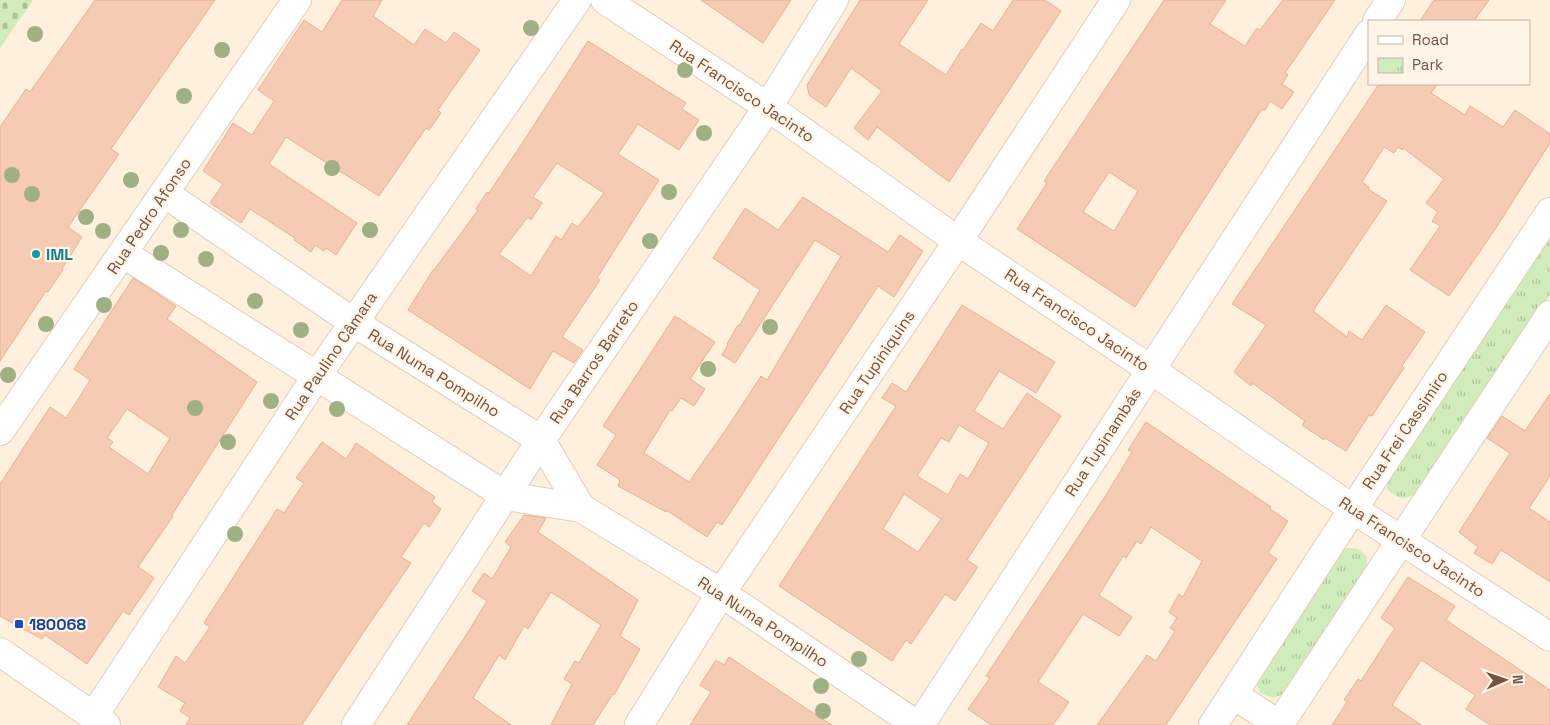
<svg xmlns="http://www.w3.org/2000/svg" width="1550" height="725" viewBox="0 0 1550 725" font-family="'Space Grotesk',sans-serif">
	<defs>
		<pattern id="cemetery-stones" width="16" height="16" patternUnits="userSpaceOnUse" patternTransform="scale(1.25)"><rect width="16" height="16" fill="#d0ecbb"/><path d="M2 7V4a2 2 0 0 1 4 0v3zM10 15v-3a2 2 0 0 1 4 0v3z" fill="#adc29a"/></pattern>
		<pattern id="park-tufts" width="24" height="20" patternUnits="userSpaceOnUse" patternTransform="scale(1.25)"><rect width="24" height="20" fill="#d0ecbb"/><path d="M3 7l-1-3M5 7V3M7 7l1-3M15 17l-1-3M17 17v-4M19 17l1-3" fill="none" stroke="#adc29a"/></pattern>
	</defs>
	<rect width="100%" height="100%" fill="#fef0dd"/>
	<polygon fill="url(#cemetery-stones)" points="0,0 33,0 0,48"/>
	<g fill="url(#park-tufts)">
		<path d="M1550 231V295L1419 493C1404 500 1399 500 1387 489L1386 478Z"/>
		<polygon points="1347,548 1358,549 1367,556 1367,567 1354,587 1290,692 1273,698 1260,693 1257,685 1257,675 1340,552"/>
	</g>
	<g fill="#f5cbb3" stroke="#e9b192" fill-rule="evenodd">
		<polygon points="95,0 215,0 111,149 119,154 68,227 82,237 62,269 63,270 48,292 46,291 0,361 0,127 26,89 30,92"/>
		<polygon points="342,0 382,0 373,16 414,45 425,29 446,43 454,32 480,50 438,110 441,113 429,130 426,128 379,196 286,137 269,164 357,223 336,255 326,248 324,251 315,245 311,252 294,240 295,238 250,209 241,223 210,203 223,184 203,171 233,123 252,135 274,101 258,90 304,20 322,32"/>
		<polygon points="701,0 791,0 763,43"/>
		<polygon points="860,0 928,0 899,44 946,75 962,49 963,50 981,23 993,31 1013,0 1045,0 1061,11 949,182 877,127 868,140 854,128 882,91 851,68 826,107 809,95 807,85"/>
		<path d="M1164 0H1226L1210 24 1245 46 1257 28 1260 30 1283 0H1335L1285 73 1288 75 1282 84 1294 92 1282 109 1270 101 1265 110 1262 109 1135 307 1017 229 1047 183 1044 181ZM1109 172 1138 191 1114 231 1083 212Z"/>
		<polygon points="1434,0 1489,0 1474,21 1420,21"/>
		<path d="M588 41 686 103 682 109 699 120 679 150 638 124 618 154 659 180 597 278 600 280 562 337 583 350 574 363 553 351 530 389 408 310 433 270H434L478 210 476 209 487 192 489 193 523 142ZM557 163 604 193 578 227 572 223 561 240 556 236 531 276 499 254 528 217 531 220 542 203 533 197Z"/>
		<polygon points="1379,84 1438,84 1431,93 1465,115 1470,106 1503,127 1515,110 1550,134 1550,143 1492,234 1449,296 1410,270 1440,226 1432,221 1438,212 1426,203 1444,179 1403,148 1402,150 1398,147 1394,153 1384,147 1362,182 1369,187 1368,189 1387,201 1313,311 1347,337 1349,331 1362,340 1386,305 1425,332 1402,366 1404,368 1372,416 1369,415 1346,451 1325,438 1324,440 1302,425 1305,421 1252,383 1251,386 1234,372 1266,325 1232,304"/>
		<polygon points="803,197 888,252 900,235 923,251 894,297 878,286 722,525 717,522 707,537 666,510 666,512 618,486 620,480 597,465 616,435 603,426 675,316 715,342 690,379 705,389 694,406 681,398 672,411 670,410 644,453 689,482 727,428 761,376 767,380 841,256 815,240 735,363 722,355 728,345 727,344 738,325 739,326 760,290 713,258 745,208 778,230"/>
		<path d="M133 278 176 306 167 319 257 382 172 515 173 516 138 567 154 578 129 615 123 611 87 664 45 635 42 639 0 616V484L50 407 66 418 77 401 90 380 74 369ZM127 409 170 438 148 474 109 447 113 442 107 438Z"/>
		<path d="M962 305 1055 362 1036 393 999 371 974 411 1003 429 1027 393 1061 416 967 560 978 567 955 601 945 594 911 644 906 640 892 661 779 586 896 406 882 398 892 383 906 392ZM959 425 989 443 968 479 960 474 948 495 917 476 941 438 949 442ZM904 494 941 519 918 552 883 529Z"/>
		<polygon points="1550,394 1550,476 1529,508 1550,522 1550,582 1501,550 1492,564 1474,553 1478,547 1459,532 1510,453 1487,438 1502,416 1525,431"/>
		<polygon points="1146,422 1271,507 1270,509 1288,521 1268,553 1277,559 1166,725 1097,725 1147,655 1156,661 1175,631 1170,628 1177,618 1169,612 1179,594 1183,597 1202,561 1151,527 1141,544 1137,541 1126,558 1123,556 1099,595 1132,617 1119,636 1083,614 1038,682 1069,702 1053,725 991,725 968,709 990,678 986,676 1106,495 1132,452 1128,450"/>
		<polygon points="322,442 346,459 356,443 435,497 432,502 441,509 429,527 424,523 401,557 411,563 359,639 302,725 186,725 190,718 180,711 185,703 158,687 176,656 185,663 210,627 204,623 277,509 284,513 304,483 296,478"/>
		<polygon points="524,515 546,518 538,532 638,600 620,636 640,649 614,695 613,694 593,725 551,725 572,684 564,679 575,661 579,663 601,625 551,592 528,629 524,626 505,660 499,655 473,698 511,725 407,725 468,632 487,601 472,591 484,573 492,579 511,547 505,542"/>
		<polygon points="1408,577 1455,606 1446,620 1550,690 1550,725 1490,725 1466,709 1475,695 1421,660 1392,705 1421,725 1332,725 1347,702 1344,700 1358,679 1361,681 1395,628 1381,618"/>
		<polygon points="729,657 807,709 832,725 690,725 711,692 700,685 716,660 724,665"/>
	</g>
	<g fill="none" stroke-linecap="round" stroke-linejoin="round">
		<g stroke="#e4cdbc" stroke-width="30">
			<g id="minor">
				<polyline points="605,0 768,107 958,241 1150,369 1353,509 1550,637"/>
				<polyline points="1377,21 1391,0"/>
				<polyline points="164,193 353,322 541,440 581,508"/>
				<polyline points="124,254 506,496 581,508 721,593 917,725"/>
				<polyline points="0,431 297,0"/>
				<polyline points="0,652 106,725"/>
				<polyline points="1233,694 1279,725"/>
				<polyline points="93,717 316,377 577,0"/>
				<polyline points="356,725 541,440 768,107 834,0"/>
				<polyline points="639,725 721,593 958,241 1116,0"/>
				<polyline points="920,725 1369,34"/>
				<polyline points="1213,725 1353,509 1550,212"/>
				<polyline points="1279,725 1550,315"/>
			</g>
		</g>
		<use href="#minor" stroke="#fff" stroke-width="28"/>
	</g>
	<g fill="#9eb084">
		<circle cx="531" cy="28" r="8"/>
		<circle cx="35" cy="34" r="8"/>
		<circle cx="222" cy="50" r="8"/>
		<circle cx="685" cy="70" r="8"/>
		<circle cx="184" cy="96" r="8"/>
		<circle cx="704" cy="133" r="8"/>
		<circle cx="332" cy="168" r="8"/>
		<circle cx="12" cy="175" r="8"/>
		<circle cx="131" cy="180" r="8"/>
		<circle cx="669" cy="192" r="8"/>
		<circle cx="32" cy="194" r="8"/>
		<circle cx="86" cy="217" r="8"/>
		<circle cx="181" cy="230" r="8"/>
		<circle cx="370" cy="230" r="8"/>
		<circle cx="103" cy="231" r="8"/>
		<circle cx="650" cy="241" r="8"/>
		<circle cx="161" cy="253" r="8"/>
		<circle cx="206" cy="259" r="8"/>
		<circle cx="255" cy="301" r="8"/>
		<circle cx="104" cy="305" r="8"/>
		<circle cx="46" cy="324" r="8"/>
		<circle cx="770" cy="327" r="8"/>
		<circle cx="301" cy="330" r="8"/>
		<circle cx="708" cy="369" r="8"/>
		<circle cx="8" cy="375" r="8"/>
		<circle cx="271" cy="401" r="8"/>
		<circle cx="195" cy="408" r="8"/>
		<circle cx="337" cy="409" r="8"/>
		<circle cx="228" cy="442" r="8"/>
		<circle cx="235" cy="534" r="8"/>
		<circle cx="859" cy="659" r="8"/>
		<circle cx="821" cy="686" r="8"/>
		<circle cx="823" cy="711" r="8"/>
	</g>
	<circle fill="#0f9aa8" stroke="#fff4e5" stroke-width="2" cx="36" cy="254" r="5"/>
	<rect fill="#1a4fb4" stroke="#fff4e5" stroke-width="2" x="14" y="619" width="10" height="10" rx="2.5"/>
	<g text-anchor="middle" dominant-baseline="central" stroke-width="4.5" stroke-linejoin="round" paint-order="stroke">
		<g font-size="16" fill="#755444" stroke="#fff4e5">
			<text transform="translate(742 91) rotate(34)">Rua Francisco Jacinto</text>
			<text transform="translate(149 216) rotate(-56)">Rua Pedro Afonso</text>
			<text transform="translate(1077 320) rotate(34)">Rua Francisco Jacinto</text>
			<text transform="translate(331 356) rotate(-56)">Rua Paulino Câmara</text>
			<text transform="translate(594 362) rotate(-56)">Rua Barros Barreto</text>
			<text transform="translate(877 362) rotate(-56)">Rua Tupiniquins</text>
			<text transform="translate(434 373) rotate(32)">Rua Numa Pompilho</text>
			<text transform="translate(1405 430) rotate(-56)">Rua Frei Cassimiro</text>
			<text transform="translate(1103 442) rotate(-57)">Rua Tupinambás</text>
			<text transform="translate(1412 547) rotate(33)">Rua Francisco Jacinto</text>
			<text transform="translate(763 622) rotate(33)">Rua Numa Pompilho</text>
		</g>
		<g font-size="16" font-weight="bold" fill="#0d838f" stroke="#fff4e5" text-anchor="start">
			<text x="46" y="254">IML</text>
		</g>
		<g font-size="16" font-weight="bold" fill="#164399" stroke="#fff4e5" text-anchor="start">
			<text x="29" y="624">180068</text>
		</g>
	</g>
	<rect x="1368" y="20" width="162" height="65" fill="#fff4e5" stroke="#c8b4a5"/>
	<rect x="1378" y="36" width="25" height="8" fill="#ffffff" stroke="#c8b4a5"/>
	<text x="1412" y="45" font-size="15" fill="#755444">Road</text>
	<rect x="1378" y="58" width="25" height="15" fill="url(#park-tufts)" stroke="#c8b4a5"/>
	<text x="1412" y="70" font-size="15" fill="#755444">Park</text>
	<g transform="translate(1505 680) rotate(88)" stroke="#fff4e5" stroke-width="4" paint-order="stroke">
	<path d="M0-4L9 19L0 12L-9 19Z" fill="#755444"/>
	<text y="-8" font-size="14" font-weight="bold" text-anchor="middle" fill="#755444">N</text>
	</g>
</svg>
